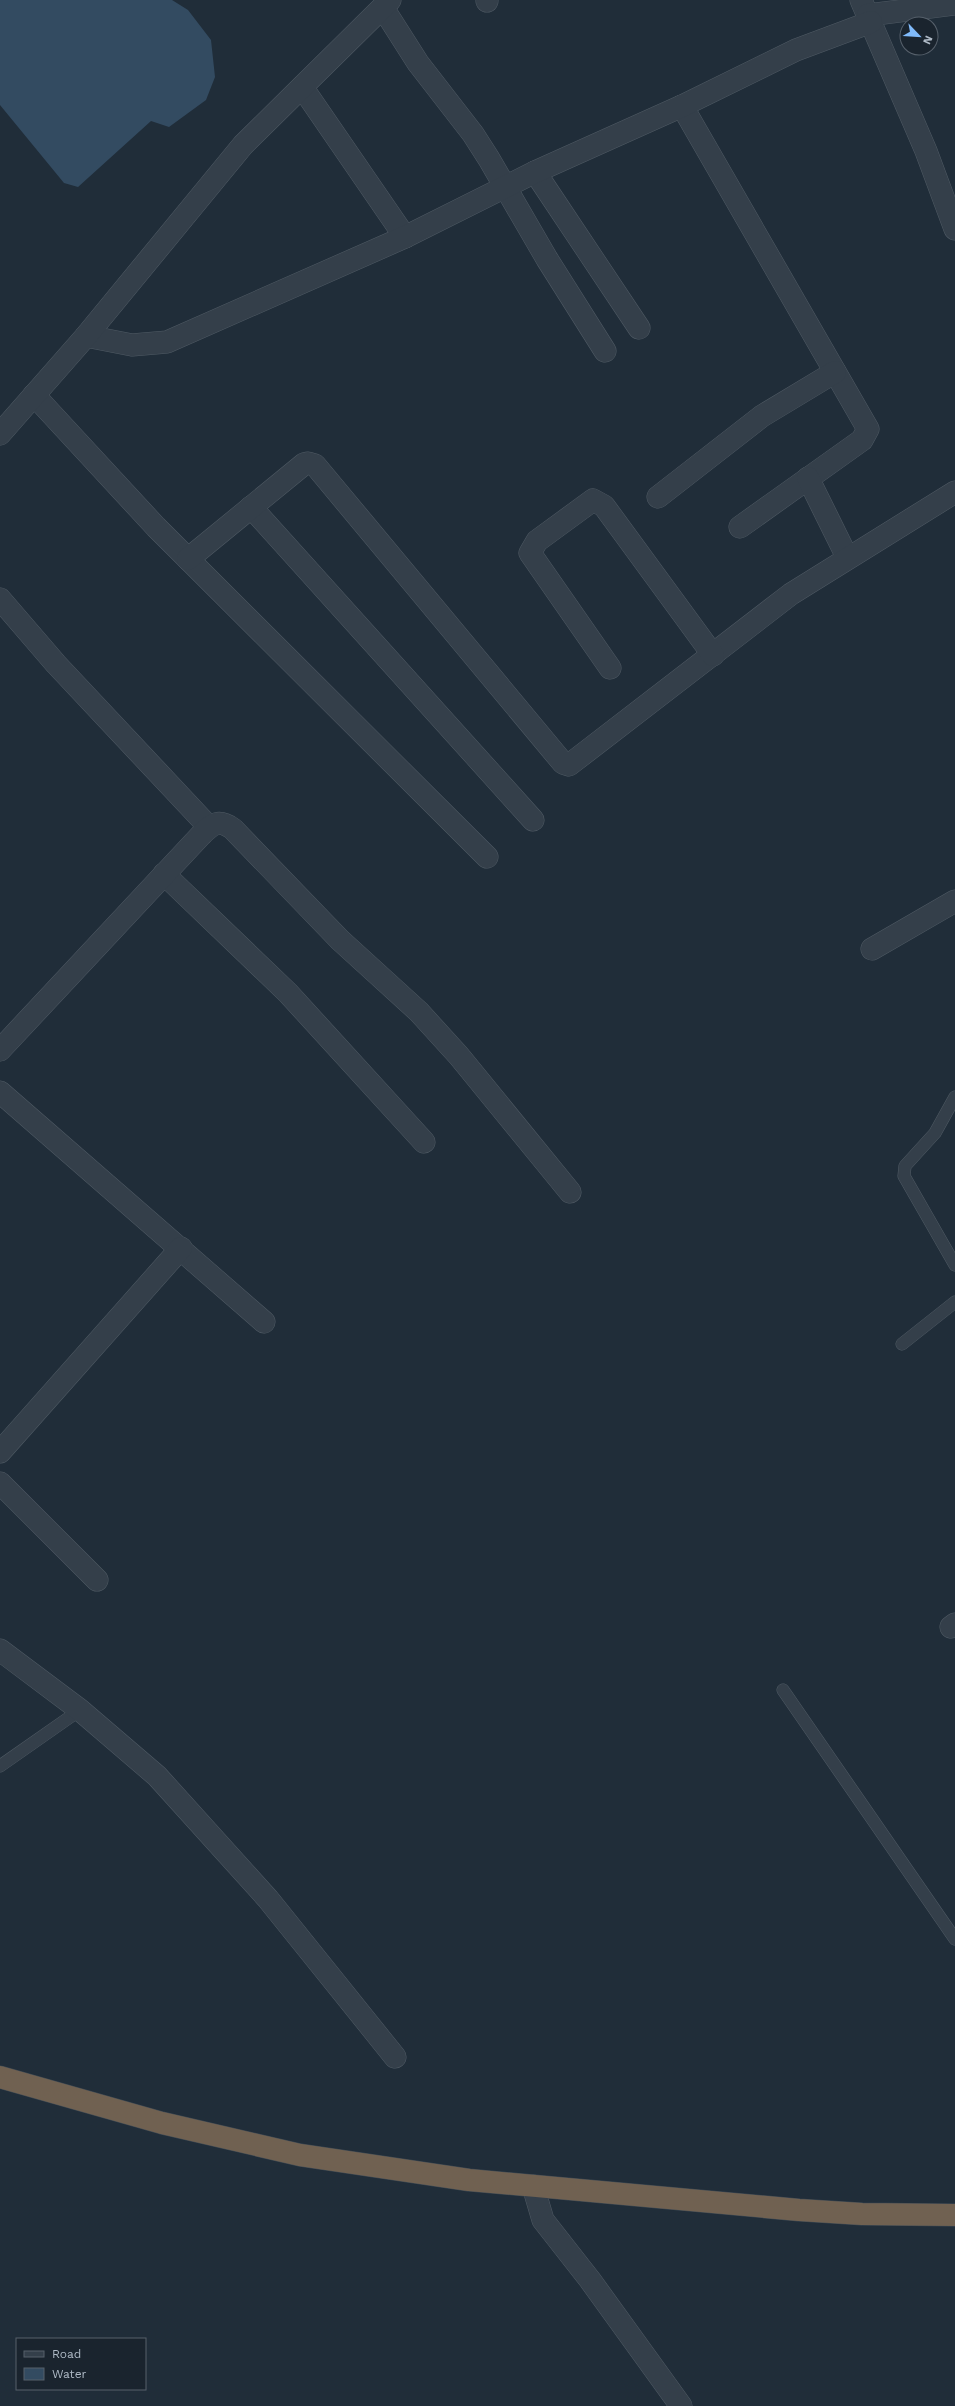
<svg xmlns="http://www.w3.org/2000/svg" width="955" height="2406" viewBox="0 0 955 2406" font-family="'Work Sans',sans-serif">
	<rect width="100%" height="100%" fill="#202d39"/>
	<polygon fill="#334b61" points="0,0 172,0 188,10 211,40 215,77 206,100 169,127 151,121 78,187 64,183 0,105"/>
	<g fill="none" stroke-linecap="round" stroke-linejoin="round">
		<g stroke="#4f5a64" stroke-width="13">
			<g id="lane">
				<polyline points="955,1097 935,1133 905,1166 904,1176 955,1265"/>
				<polyline points="902,1344 955,1302"/>
				<polyline points="783,1690 955,1939"/>
				<polyline points="0,1766 80,1710"/>
			</g>
		</g>
		<g stroke="#4f5a64" stroke-width="23">
			<g id="street">
				<polyline points="487,0 487,1"/>
				<polyline points="861,0 926,151 955,229"/>
				<polyline points="383,8 418,63 473,134 489,159 547,259 605,351"/>
				<polyline points="868,15 955,4"/>
				<polyline points="302,87 405,237"/>
				<polyline points="682,106 868,429 862,440 740,527"/>
				<polyline points="535,172 639,328"/>
				<polyline points="86,336 132,345 167,342 405,237 535,172 682,106 796,50 871,22"/>
				<polyline points="34,395 156,527 487,857"/>
				<polyline points="0,434 86,336 243,145 390,0"/>
				<polyline points="808,478 847,557"/>
				<polyline points="658,497 762,416 835,372"/>
				<polyline points="251,507 533,820"/>
				<polyline points="188,559 304,464 308,463 315,465 563,763 569,765 791,594 955,492"/>
				<polyline points="0,599 56,664 209,827"/>
				<polyline points="610,668 530,553 537,541 593,500 604,506 713,655"/>
				<polyline points="164,874 288,993 424,1142"/>
				<polyline points="872,949 955,901"/>
				<path d="M0 1050 201 835C213 823 219 819 233 829L340 940 419 1012 459 1056 570 1192"/>
				<polyline points="0,1092 264,1322"/>
				<polyline points="0,1452 181,1248"/>
				<polyline points="0,1483 97,1580"/>
				<polyline points="951,1627 955,1624"/>
				<polyline points="0,1650 80,1710 157,1776 268,1899 395,2057"/>
				<polyline points="533,2186 543,2220 590,2280 681,2406"/>
			</g>
		</g>
		<g stroke="#3f4a54" stroke-width="23">
			<polyline id="highway" points="0,2077 162,2123 300,2155 469,2180 799,2210 862,2214 955,2215"/>
		</g>
		<use href="#lane" stroke="#343f4a" stroke-width="12"/>
		<use href="#street" stroke="#343f4a" stroke-width="22"/>
		<use href="#highway" stroke="#706151" stroke-width="22"/>
	</g>
	<rect x="16" y="2338" width="130" height="52" fill="#1a242e" stroke="#56606b"/>
	<rect x="24" y="2351" width="20" height="6" fill="#343f4a" stroke="#56606b"/>
	<text x="52" y="2358" font-size="12" fill="#afbac6">Road</text>
	<rect x="24" y="2368" width="20" height="12" fill="#334b61" stroke="#56606b"/>
	<text x="52" y="2378" font-size="12" fill="#afbac6">Water</text>
	<g transform="translate(919 36) rotate(115)"><circle r="19" fill="#1a242e" stroke="#56606b"/>
	<path d="M0-3L7 15L0 10L-7 15Z" fill="#80bafa"/>
	<text y="-6" font-size="11" font-weight="bold" text-anchor="middle" fill="#afbac6">N</text>
	</g>
</svg>
